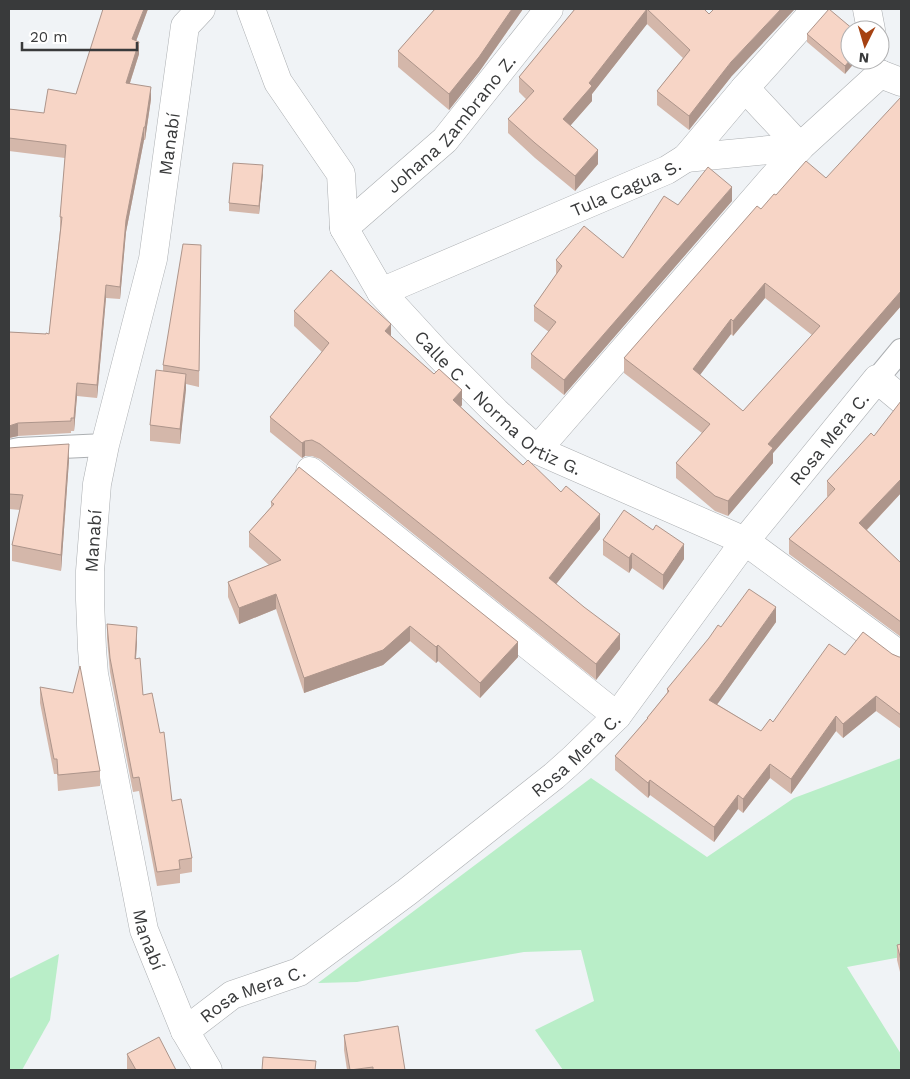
<svg xmlns="http://www.w3.org/2000/svg" width="910" height="1079" viewBox="0 0 910 1079" font-family="'Work Sans',sans-serif">
	<rect width="100%" height="100%" fill="#f0f3f6"/>
	<g fill="#b9eec8">
		<polygon points="901,758 901,957 847,967 901,1054 901,1070 563,1070 535,1030 594,1001 581,950 524,952 357,982 318,983 591,778 707,857 794,798"/>
		<polygon points="59,954 50,1020 22,1070 9,1070 9,979"/>
	</g>
	<g fill="none" stroke-linecap="round" stroke-linejoin="round">
		<g stroke="#acafb2" stroke-width="24">
			<g id="service">
				<polyline points="877,379 901,350"/>
				<polyline points="9,451 19,449 105,445"/>
			</g>
		</g>
		<g stroke="#acafb2" stroke-width="29">
			<g id="minor">
				<path id="s1" d="M201 9 185 26 153 259 105 445 97 484 90 571V600L92 649 94 674 144 930 185 1031 208 1070"/>
				<path id="s2" d="M251 9 278 82 341 174 344 228 381 292 438 354 496 412 537 450 745 541 901 656"/>
				<polyline points="867,9 871,30"/>
				<polyline points="880,74 901,82"/>
				<polyline points="745,88 800,147"/>
				<polyline points="686,158 800,147"/>
				<path id="s3" d="M344 228 445 140 549 9"/>
				<path id="s4" d="M381 292 667 170 686 158 745 88 816 9"/>
				<polyline points="537,450 800,147 880,74"/>
				<polyline points="310,471 617,716"/>
				<path id="s5" d="M185 1031 232 995 299 972 407 892 554 776 573 759 617 716 745 541 877 379 901 399"/>
			</g>
		</g>
		<use href="#service" stroke="#fff" stroke-width="22"/>
		<use href="#minor" stroke="#fff" stroke-width="28"/>
	</g>
	<g fill="#d4b7aa" fill-rule="evenodd">
		<polygon points="148,9 136,41 139,54 130,83 151,99 145,140 144,140 126,232 120,299 106,298 97,398 77,396 74,431 71,431 71,433 18,436 9,438 9,332 46,334 49,334 60,230 60,217 65,158 9,151 9,109 44,113 76,94"/>
		<polygon points="435,9 523,9 479,72 449,110 398,67 398,51"/>
		<polygon points="575,9 704,9 731,77 689,130 657,105 657,91 683,58 647,24 592,94 592,101 570,126 598,164 575,191 535,158 508,133 508,119 526,99 519,92 519,77"/>
		<polygon points="854,30 845,74 807,42 807,34"/>
		<polygon points="263,173 259,214 229,211 229,203"/>
		<path d="M826 178 901 306 773 453V463L728 516 715 511 676 478V463L702 433 624 373V358L761 209 776 195ZM765 298 812 335 743 411 700 375 731 334 733 336Z"/>
		<polygon points="732,201 564,395 531,368 531,354 549,332 534,321 534,306 556,275 556,260 623,258 678,205"/>
		<polygon points="201,245 199,387 186,384 180,444 150,441 150,425 163,371 163,365"/>
		<polygon points="294,311 391,336 462,405 461,407 523,465 600,529 556,584 620,649 596,680 320,459 312,456 305,456 302,458 270,432 270,417 322,352 294,326"/>
		<polygon points="9,448 69,460 61,571 12,561 12,545 20,510 9,509"/>
		<polygon points="827,481 901,493 867,530 901,563 901,637 789,554 789,539 828,497 827,496"/>
		<polygon points="271,502 518,657 480,698 438,661 436,663 410,641 383,665 304,693 276,609 239,624 228,597 228,582 269,565 249,547 249,532 271,507"/>
		<polygon points="603,540 684,559 663,590 632,568 629,573 603,555"/>
		<polygon points="776,622 717,704 761,731 773,722 845,655 892,654 899,657 901,657 901,729 876,711 843,738 836,731 791,794 770,778 743,813 738,809 714,842 650,795 648,798 615,770 615,756 647,719 647,718 667,693 667,689 721,627"/>
		<polygon points="107,624 137,641 136,659 143,695 172,801 192,858 192,872 180,874 180,883 157,886 139,791 133,792 110,672 107,638"/>
		<polygon points="40,687 100,771 100,786 58,791 57,774 54,774 40,703"/>
		<polygon points="901,944 901,976 897,960 897,945"/>
		<polygon points="344,1035 405,1070 347,1070 344,1050"/>
		<polygon points="127,1054 176,1070 127,1070"/>
	</g>
	<g fill="#ad958b">
		<polygon points="144,9 148,9 132,52 132,39"/>
		<polygon points="512,9 523,9 479,72 449,110 449,94"/>
		<polygon points="647,9 647,24 592,94 592,101 563,134 563,119 589,83"/>
		<polygon points="781,9 795,9 731,77 689,130 689,116 731,62"/>
		<polygon points="139,42 139,54 126,95 126,83"/>
		<polygon points="850,60 857,60 845,74 845,66"/>
		<polygon points="151,87 151,99 145,140 145,127"/>
		<polygon points="144,127 144,140 126,232 120,299 120,287 126,220"/>
		<polygon points="598,150 598,164 575,191 575,176"/>
		<polygon points="263,165 263,173 259,214 259,206"/>
		<polygon points="732,187 732,201 564,395 564,380"/>
		<polygon points="765,283 765,298 733,336 733,321"/>
		<polygon points="106,285 106,298 97,398 97,385"/>
		<polygon points="901,291 901,306 773,453 773,463 728,516 728,501 768,444"/>
		<polygon points="731,319 731,334 693,384 693,369"/>
		<polygon points="391,324 391,340 385,331"/>
		<polygon points="186,374 186,390 180,444 180,429"/>
		<polygon points="77,383 77,396 74,431 74,418"/>
		<polygon points="462,390 462,405 453,415 453,400"/>
		<polygon points="18,423 18,436 9,438 9,426"/>
		<polygon points="305,441 305,456 302,458 302,443"/>
		<polygon points="69,444 69,460 61,571 61,555"/>
		<polygon points="901,479 901,493 859,538 859,523"/>
		<polygon points="600,514 600,529 549,593 549,578"/>
		<polygon points="684,544 684,559 663,590 663,575"/>
		<polygon points="632,553 632,568 629,573 629,558"/>
		<polygon points="276,594 276,609 239,624 239,608"/>
		<polygon points="776,607 776,622 719,702 709,714 709,700"/>
		<polygon points="410,626 410,641 383,665 304,693 304,678"/>
		<polygon points="137,627 137,641 135,673 135,659"/>
		<polygon points="620,634 620,649 596,680 596,664"/>
		<polygon points="518,642 518,657 480,698 480,683"/>
		<polygon points="438,645 438,661 436,663 436,647"/>
		<polygon points="876,696 876,711 843,738 843,724"/>
		<polygon points="836,716 836,731 791,794 791,779"/>
		<polygon points="770,764 770,778 743,813 743,799"/>
		<polygon points="650,780 650,795 648,798 648,783"/>
		<polygon points="738,795 738,809 714,842 714,827"/>
	</g>
	<g fill="#f7d5c6" stroke="#ad958b" fill-rule="evenodd">
		<polygon points="103,9 144,9 132,39 139,42 126,83 151,87 145,127 144,127 126,220 120,287 106,285 97,385 77,383 74,418 71,418 71,421 18,423 9,426 9,332 46,334 46,333 49,334 62,217 60,217 66,145 9,138 9,109 44,113 48,89 76,94"/>
		<polygon points="435,9 512,9 479,57 449,94 398,51"/>
		<polygon points="575,9 704,9 709,14 714,9 781,9 731,62 689,116 657,91 690,50 647,9 589,83 592,86 563,119 598,150 575,176 535,143 508,119 534,91 519,77"/>
		<polygon points="829,9 854,30 850,30 850,60 845,66 807,34"/>
		<path d="M901 97V291L768 444 773 448 728 501 715 496 676 463 710 424 624 358 757 206 761 209 774 194 776 195 806 161 826 178ZM765 283 820 326 743 411 693 369 731 319 733 321Z"/>
		<polygon points="233,163 263,165 259,206 229,203"/>
		<polygon points="708,167 732,187 564,380 531,354 556,322 534,306 562,266 556,260 584,226 623,258 664,196 678,205"/>
		<polygon points="183,244 201,245 199,371 163,365"/>
		<polygon points="331,270 391,324 385,331 434,374 439,369 462,390 453,400 523,465 528,460 561,492 566,486 600,514 549,578 584,607 620,634 596,664 320,444 312,440 305,441 302,443 270,417 329,343 294,311"/>
		<polygon points="156,370 186,374 180,429 150,425"/>
		<polygon points="901,401 901,479 859,523 901,563 901,622 789,539 835,489 827,481 871,433 874,436"/>
		<polygon points="69,444 61,555 12,545 23,495 9,494 9,448 21,447"/>
		<polygon points="299,467 518,642 480,683 438,645 436,647 410,626 383,650 304,678 276,594 239,608 228,582 281,560 249,532 274,504 271,502"/>
		<polygon points="624,510 653,530 656,525 684,544 663,575 632,553 629,558 603,540"/>
		<polygon points="749,589 776,607 719,687 709,700 761,731 770,719 773,722 829,644 845,655 863,632 892,654 899,657 901,657 901,715 876,696 843,724 836,716 791,779 770,764 743,799 738,795 714,827 650,780 648,783 615,756 648,718 647,718 669,691 667,689 709,638 718,625 721,627"/>
		<polygon points="107,624 137,627 135,659 140,658 143,695 152,693 160,733 164,732 172,801 181,799 192,858 179,860 180,869 157,872 139,777 133,778 110,658"/>
		<polygon points="80,666 100,771 58,775 57,759 54,759 40,687 73,693"/>
		<polygon points="901,944 901,960 897,945"/>
		<polygon points="398,1026 405,1070 373,1070 373,1067 350,1070 344,1035"/>
		<polygon points="159,1037 176,1070 136,1070 127,1054"/>
		<polygon points="263,1057 316,1061 315,1070 262,1070"/>
	</g>
	<g text-anchor="middle" dominant-baseline="central" stroke-width="4.5" stroke-linejoin="round" paint-order="stroke">
		<g font-size="18" fill="#393a3b" stroke="#fff">
			<text stroke="none"><textPath href="#s3" startOffset="150">Johana Zambrano Z.</textPath></text>
			<text transform="translate(169 144) rotate(-82)">Manabí</text>
			<text stroke="none"><textPath href="#s4" startOffset="266">Tula Cagua S.</textPath></text>
			<text stroke="none"><textPath href="#s2" startOffset="480">Calle C - Norma Ortiz G.</textPath></text>
			<text stroke="none"><textPath href="#s5" startOffset="888">Rosa Mera C.</textPath></text>
			<text transform="translate(93 541) rotate(-86)">Manabí</text>
			<text stroke="none"><textPath href="#s5" startOffset="482">Rosa Mera C.</textPath></text>
			<text stroke="none"><textPath href="#s1" startOffset="952">Manabí</textPath></text>
			<text stroke="none"><textPath href="#s5" startOffset="78">Rosa Mera C.</textPath></text>
		</g>
	</g>
	<rect width="910" height="1079" fill="none" stroke="#393a3b" stroke-width="20"/>
	<g transform="translate(865 45) rotate(185)"><circle r="24" fill="#ffffff" stroke="#b0b0b1"/>
	<path d="M0-4L9 19L0 12L-9 19Z" fill="#a64212"/>
	<text y="-8" font-size="14" font-weight="bold" text-anchor="middle" fill="#393a3b">N</text>
	</g>
	<path d="M22 42v8h115v-8" fill="none" stroke="#393a3b" stroke-width="2.5"/>
	<text x="30" y="42" font-size="15" fill="#393a3b" stroke="#ffffff" stroke-width="4" paint-order="stroke">20 m</text>
</svg>
